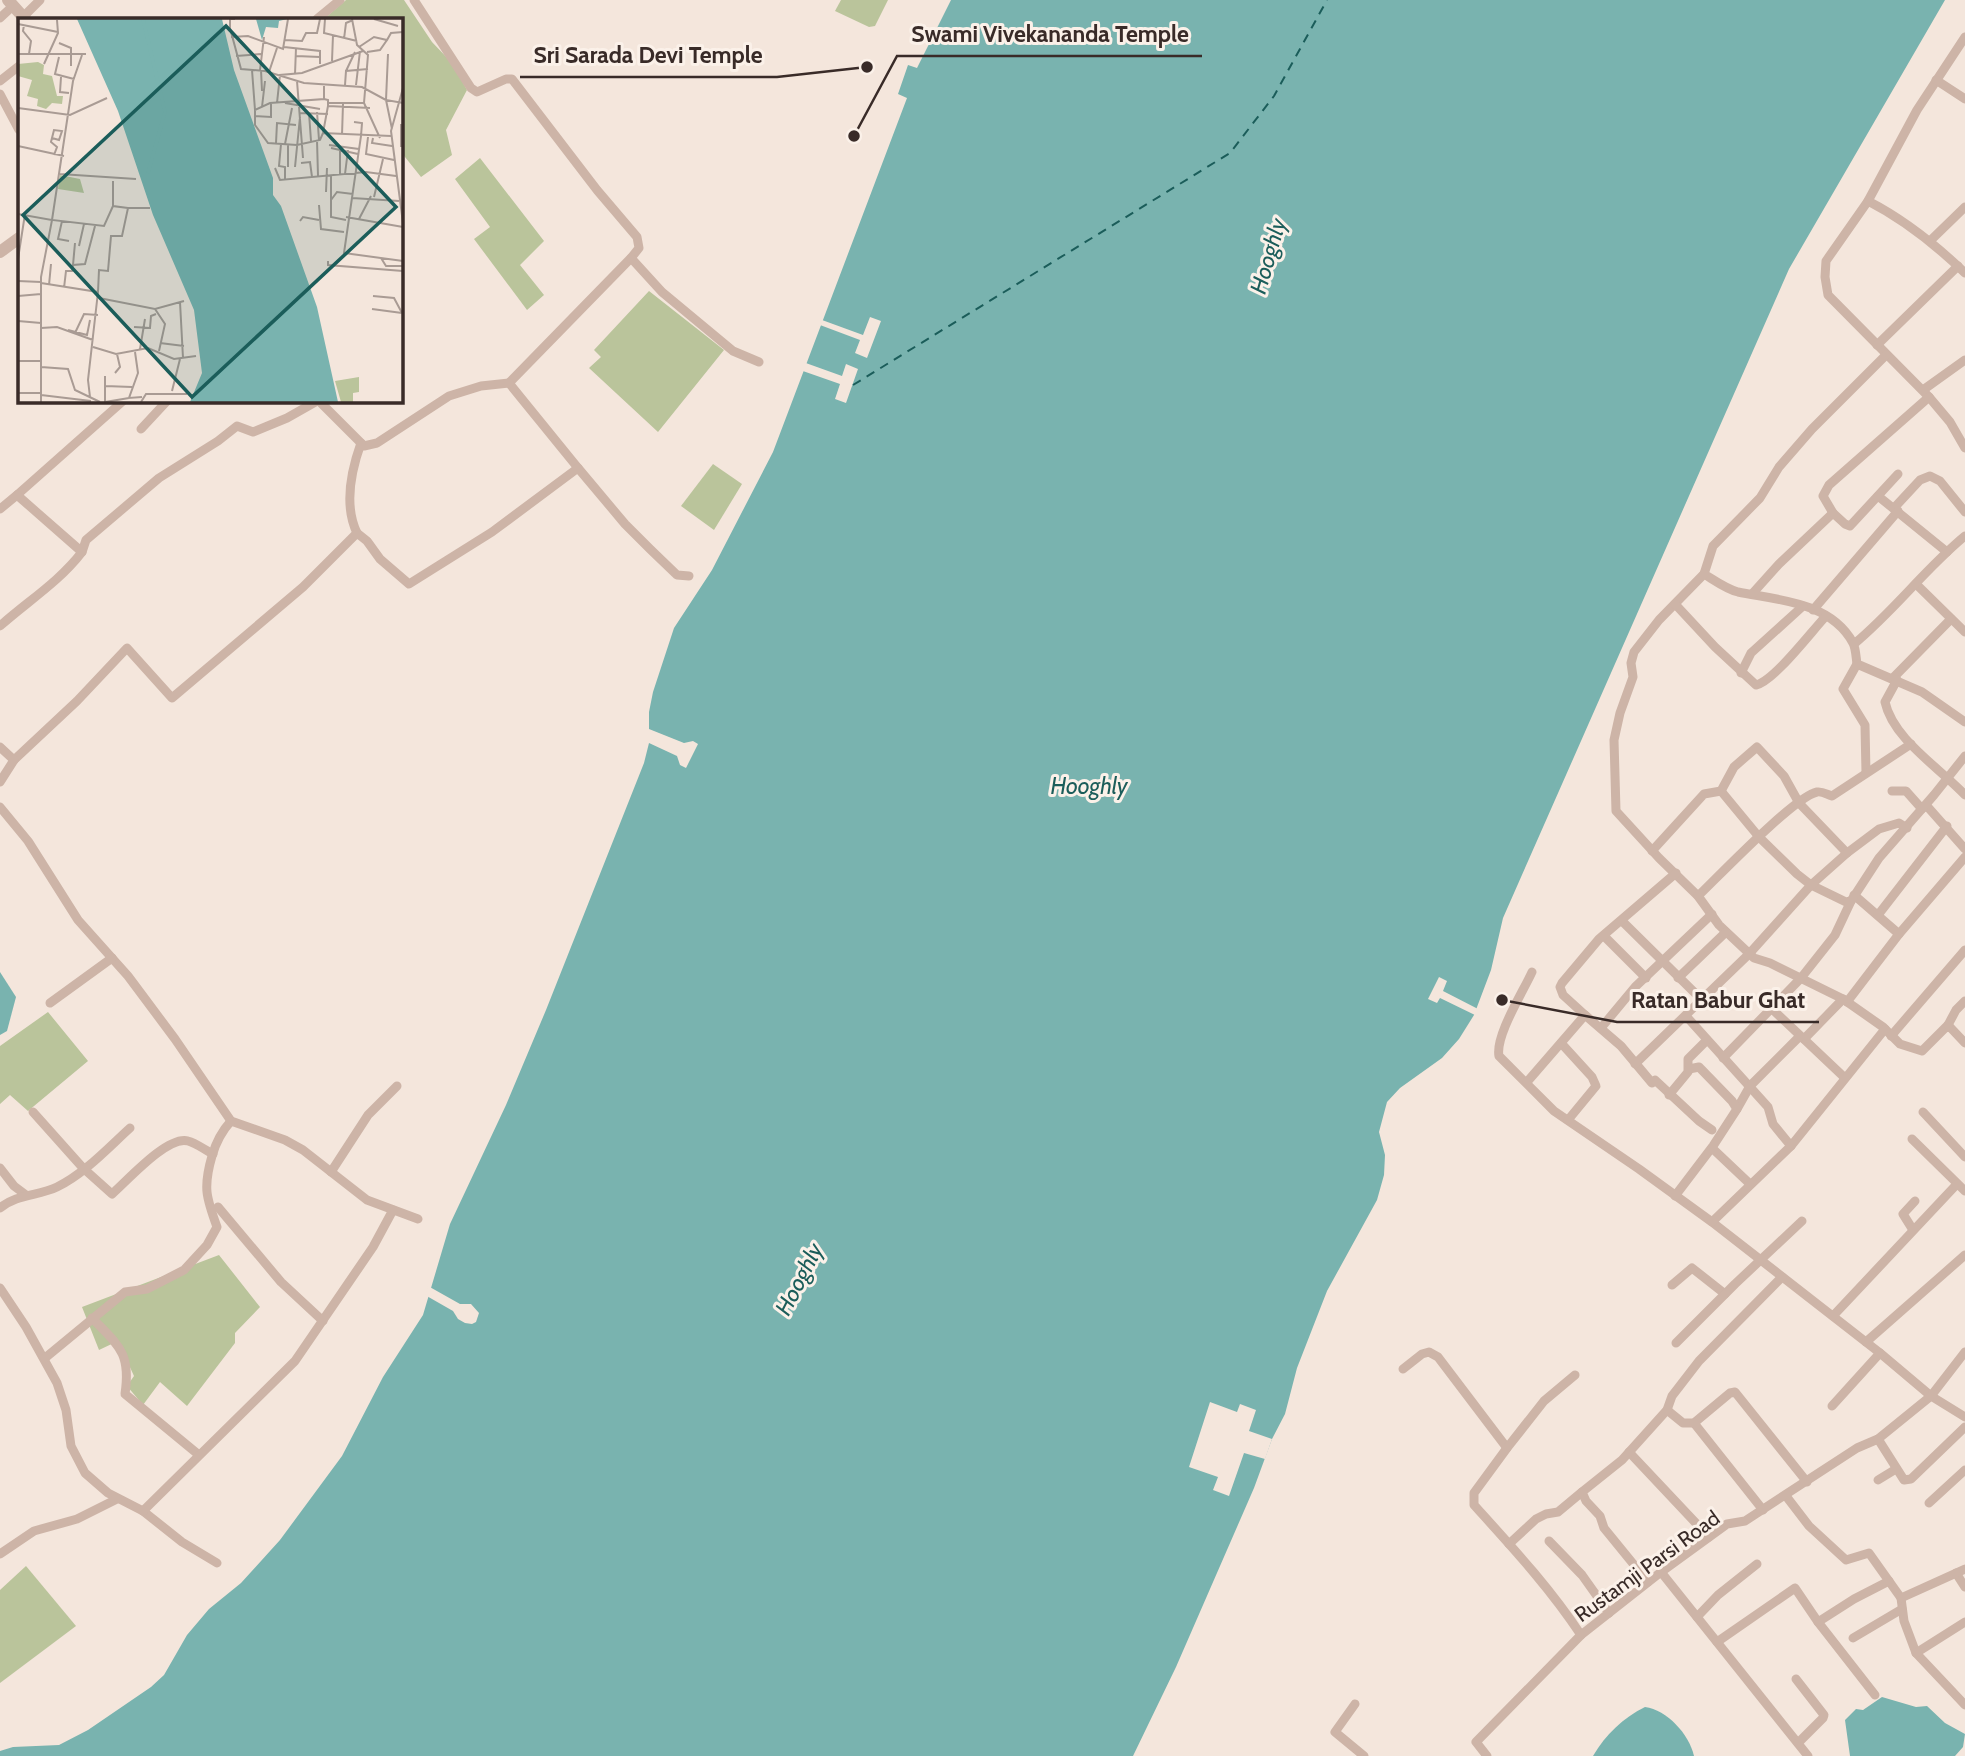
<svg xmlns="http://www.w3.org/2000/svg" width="1965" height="1756" viewBox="0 0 1965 1756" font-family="Cabin,sans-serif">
	<rect width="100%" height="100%" fill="#f4e6dc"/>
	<g fill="#bac49b">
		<polygon points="346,0 404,0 432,42 452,63 467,90 446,130 452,155 421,177 401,152 401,19 324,19"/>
		<polygon points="841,0 888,0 875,26 869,27 835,11"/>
		<polygon points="480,158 544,241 520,265 544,295 527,310 474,239 490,227 455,179"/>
		<polygon points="649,291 724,350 658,432 589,368 601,357 594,350"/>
		<polygon points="713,464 742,484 714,530 681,506"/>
		<polygon points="48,1012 88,1061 28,1111 10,1095 0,1104 0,1046"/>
		<polygon points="219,1255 260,1307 235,1333 235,1343 187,1406 160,1382 143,1405 127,1386 134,1376 118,1341 99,1350 82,1307"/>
		<polygon points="26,1566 76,1626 0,1683 0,1590"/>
	</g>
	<g fill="#79b3af">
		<polygon points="951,0 1945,0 1789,269 1503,918 1491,970 1474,1015 1459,1039 1442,1058 1400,1088 1387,1102 1379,1132 1385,1155 1384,1175 1377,1200 1327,1291 1297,1368 1285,1414 1272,1439 1254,1488 1176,1667 1133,1756 0,1756 0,1751 13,1747 59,1745 88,1730 151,1687 164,1675 187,1635 209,1609 241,1583 280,1540 342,1456 383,1377 423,1315 450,1224 506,1105 546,1010 644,763 649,743 649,712 653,692 674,628 712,570 773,452 907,98 898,94 908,65 917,68"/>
		<polygon points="0,972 16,997 7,1031 0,1035"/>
		<polygon points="1882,1697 1916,1707 1927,1706 1945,1723 1965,1734 1963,1747 1955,1756 1850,1756 1845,1720 1856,1709 1863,1710"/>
		<path d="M1645 1707C1667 1710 1689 1734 1694 1756H1593C1606 1734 1623 1718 1645 1707Z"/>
	</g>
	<g fill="#f4e6dc">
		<polygon points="870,317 881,321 867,358 855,353 860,340 820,325 822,320 863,335"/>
		<polygon points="803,362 842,376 846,364 858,369 846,403 835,399 840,384 800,370"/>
		<polygon points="649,729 684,743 693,741 698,744 686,768 680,765 677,756 649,743"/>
		<polygon points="1439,977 1447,981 1443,991 1480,1010 1477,1016 1440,998 1437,1003 1428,999"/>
		<polygon points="428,1286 460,1304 471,1304 479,1313 476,1322 472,1324 465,1323 458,1319 453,1311 425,1295"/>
		<polygon points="1210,1402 1237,1412 1240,1404 1256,1410 1249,1431 1272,1439 1265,1459 1244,1453 1229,1496 1213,1490 1218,1477 1189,1467"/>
	</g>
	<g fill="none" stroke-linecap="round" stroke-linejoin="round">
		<polyline stroke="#1b5d5a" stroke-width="2" stroke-dasharray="9 7" stroke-linecap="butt" points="853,385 1230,153 1274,96 1327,0"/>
		<g stroke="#cdb4a7" stroke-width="9">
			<polyline points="414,0 471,88 477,92 506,79 512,79 597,190 637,237 639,248 631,258 509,383 578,468"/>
			<polyline points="23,17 40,0"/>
			<polyline points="0,18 14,5"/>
			<polyline points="317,19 340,0"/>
			<polyline points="1965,37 1917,110 1868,201 1826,261 1825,277 1828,295 1929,397 1950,422 1965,448"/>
			<polyline points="1936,80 1965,99"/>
			<polyline points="0,81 19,66"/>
			<polyline points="0,94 19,130"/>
			<path d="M1868 201C1905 220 1935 244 1965 273"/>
			<polyline points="1930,241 1965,207"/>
			<polyline points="631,258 662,292 733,351 759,362"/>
			<polyline points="1877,345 1958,266"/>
			<path d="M1886 355 1812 429 1779 467 1760 498 1713 546 1704 574C1714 580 1726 589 1738 592 1778 600 1831 602 1853 643 1856 649 1856 658 1857 664L1922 692 1965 722"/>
			<polyline points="1923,390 1965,360"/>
			<polyline points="319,401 364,446 377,443 449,396 481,386 509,383"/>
			<polyline points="141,429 167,401"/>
			<polyline points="17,495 123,401"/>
			<polyline points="1878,496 1947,552"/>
			<polyline points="1894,508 1920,480 1930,476 1940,481 1965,512"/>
			<polyline points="0,509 17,495 82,552 86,540 159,478 218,441 237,426 253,432 287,418 317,401"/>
			<polyline points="1833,513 1823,496 1829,485 1929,397"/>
			<path d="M357 533C344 506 351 471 361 443"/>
			<polyline points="1704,574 1659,620 1634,652 1631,663 1633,677 1620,713 1614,740 1616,811 1659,858 1698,896 1719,925 1754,958 1770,963 1843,999 1883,1027 1900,1044 1922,1051 1948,1025 1965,1043"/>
			<polyline points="1916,584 1965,632"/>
			<polyline points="1752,594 1779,564 1833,513 1845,524 1850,526 1898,474"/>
			<path d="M1675 604 1715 647 1756 685C1774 681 1811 632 1826 616"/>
			<polyline points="1813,610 1898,511"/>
			<path d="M0 626C28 601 59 582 82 552"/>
			<path d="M1854 644C1894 611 1925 569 1965 536"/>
			<polyline points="1857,664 1843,689 1865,725 1866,773"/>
			<polyline points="1741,673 1751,653 1803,606"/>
			<polyline points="1892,679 1951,619"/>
			<path d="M1897 680 1885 702C1893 739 1940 768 1965 795"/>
			<polyline points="0,747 14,760 77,701 127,648 172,698 303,587 357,533 367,541 380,559 409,584 492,532 578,468 625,524 650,549 677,575 689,576"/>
			<polyline points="0,782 14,760"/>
			<polyline points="1721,791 1759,837 1797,874 1811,885 1846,902 1851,901"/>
			<polyline points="1892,791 1906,791 1922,809"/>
			<polyline points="1926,805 1965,849"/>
			<polyline points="0,807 28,841 78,920 128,976 175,1039 231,1121 285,1140 303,1150 367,1200 418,1219"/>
			<polyline points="1652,851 1704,794 1721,791 1734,767 1757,747 1784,776 1799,803 1847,853"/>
			<polyline points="1854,895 1899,934"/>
			<path d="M1698 896C1719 876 1794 797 1817 792 1822 791 1826 794 1832 796L1911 744"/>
			<polyline points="1878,915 1947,826"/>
			<polyline points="1622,921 1701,999"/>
			<polyline points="1604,936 1646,978"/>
			<path d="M1532 972C1523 992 1495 1036 1499 1056L1554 1111 1639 1169 1712 1222 1880 1353 1931 1396 1965 1417"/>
			<polyline points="1678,978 1726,932"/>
			<polyline points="1847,1002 1899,934 1965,857"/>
			<polyline points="50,1003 112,958"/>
			<polyline points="1771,1008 1845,1078"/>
			<polyline points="1585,1015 1621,1046 1652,1083"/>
			<polyline points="1686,1016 1768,1107 1773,1124 1791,1146"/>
			<polyline points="1948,1025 1956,1010 1965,1001"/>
			<polyline points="1601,1028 1635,987 1712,914"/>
			<polyline points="1891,1036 1965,950"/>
			<polyline points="1804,1039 1843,999"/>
			<polyline points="1561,1043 1592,1077 1596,1086 1568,1120"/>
			<polyline points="1723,1058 1801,978 1835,935 1851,901 1879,858 1934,795 1965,756"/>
			<polyline points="1635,1064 1749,954 1811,885 1847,853 1879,829 1899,823 1907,828"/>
			<polyline points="1655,1080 1699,1121 1712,1130"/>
			<polyline points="1527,1082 1585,1015 1563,995 1560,987 1562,983 1599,939 1676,873"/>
			<polyline points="1669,1095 1688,1072 1688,1059 1707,1040"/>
			<polyline points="1737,1109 1750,1086 1800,1036"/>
			<path d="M33 1112 83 1168 112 1194C128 1180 168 1135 188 1141 196 1143 205 1150 213 1154"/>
			<polyline points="1923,1112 1965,1157"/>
			<polyline points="1912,1139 1965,1191"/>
			<polyline points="1712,1148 1750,1184"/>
			<polyline points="0,1168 14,1186 26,1195"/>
			<polyline points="331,1172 368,1115 397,1086"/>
			<polyline points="1675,1196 1713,1146 1737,1109 1732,1101 1699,1067 1689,1069"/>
			<polyline points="218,1207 281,1282 323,1321"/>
			<path d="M0 1208C17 1194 38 1196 57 1187 84 1174 108 1148 130 1128"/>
			<polyline points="1712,1222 1791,1146 1885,1029"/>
			<polyline points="1913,1230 1903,1214 1915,1201"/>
			<polyline points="1672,1285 1692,1268 1725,1294"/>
			<polyline points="0,1288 26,1327 57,1383 66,1410 71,1446 85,1473 108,1493 143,1511 182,1542 217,1563"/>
			<polyline points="1833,1316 1957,1184"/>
			<path d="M92 1318C119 1346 131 1353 125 1394L199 1455"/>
			<polyline points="1866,1342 1965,1255"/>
			<polyline points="1676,1343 1735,1284 1802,1221"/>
			<path d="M45 1358 125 1292 147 1289 184 1270 207 1245 217 1227C206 1197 203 1187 212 1156 216 1142 221 1132 231 1121"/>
			<polyline points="1403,1369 1422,1354 1429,1352 1438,1357 1507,1448"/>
			<path d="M1575 1375 1544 1401 1507 1448 1474 1493V1505C1512 1547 1550 1588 1581 1635"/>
			<polyline points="1832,1406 1880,1353"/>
			<polyline points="1667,1410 1683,1423 1694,1423 1730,1393 1735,1392 1807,1482"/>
			<polyline points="1694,1423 1763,1510"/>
			<polyline points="1878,1439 1904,1480 1911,1479 1965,1427"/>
			<polyline points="1629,1452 1709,1537"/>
			<polyline points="1878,1480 1896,1469"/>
			<polyline points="1786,1496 1809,1526 1846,1560 1869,1553 1901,1598 1904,1621 1916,1653 1965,1705"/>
			<polyline points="1929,1503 1965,1470"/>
			<polyline points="143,1511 295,1361 373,1247 393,1210"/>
			<polyline points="1549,1541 1582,1575 1609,1613"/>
			<polyline points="1509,1544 1536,1519 1546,1514 1558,1512 1582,1492"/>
			<polyline points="0,1554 34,1531 77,1519 117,1499"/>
			<polyline points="1661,1572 1808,1756"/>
			<polyline points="1956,1573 1965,1587"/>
			<polyline points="1648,1582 1604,1528 1600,1516 1586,1501 1582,1492 1622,1460 1667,1410 1672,1396 1699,1361 1782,1277"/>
			<polyline points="1901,1598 1965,1569"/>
			<polyline points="1697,1617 1718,1595 1757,1564"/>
			<polyline points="1818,1622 1875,1695"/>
			<polyline points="1853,1638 1902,1609"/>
			<polyline points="1717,1642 1795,1588 1818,1622 1854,1599 1889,1581"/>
			<polyline points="1916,1653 1965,1622"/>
			<polyline points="1796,1679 1824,1715 1823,1718 1798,1743"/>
			<polyline points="1355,1704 1335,1732 1364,1756"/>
			<polyline points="1487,1756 1476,1742 1581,1635 1661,1572 1727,1524 1745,1521 1857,1448 1878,1439 1931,1396 1965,1352"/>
		</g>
		<g stroke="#cdb4a7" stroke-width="12">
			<polyline points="8,0 25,19"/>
			<polyline points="0,252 19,238"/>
		</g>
	</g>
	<g text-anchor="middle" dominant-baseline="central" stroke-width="6" stroke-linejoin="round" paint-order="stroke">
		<g font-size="21" fill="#392b28" stroke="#fbf1e9">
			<text transform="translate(1647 1566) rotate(-36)">Rustamji Parsi Road</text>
		</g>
		<g font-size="23" font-style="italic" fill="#1b5d5a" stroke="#fbf1e9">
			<text transform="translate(1268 256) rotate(-74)">Hooghly</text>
			<text x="1089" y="786">Hooghly</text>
			<text transform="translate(799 1279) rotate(-63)">Hooghly</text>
		</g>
	</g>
	<g transform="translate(18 18)">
		<rect width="385" height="385" fill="#f4e6dc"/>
		<path d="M20 44 26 47 25 56 34 58 39 78H45L44 86 34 85 28 91 19 88 20 81 9 78 14 62 0 58V46ZM42 157 62 161 66 175 40 171ZM341 359V374L335 375V384H323L317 363Z" fill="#bac49b"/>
		<path d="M59 1H204L216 52 255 160V177L263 188 299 289 320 384H172L184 355 176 292 135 197 100 93ZM238 1H269L261 3 260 10 248 9 244 22Z" fill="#79b3af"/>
		<path fill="none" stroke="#79b3af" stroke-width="3.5" d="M125 1 147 94 130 155"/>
		<path fill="none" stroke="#a99b94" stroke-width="2" d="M217 1H212V10L223 51 247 53 286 65 344 69 368 82 374 111M307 1 306 15 339 23M334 1 339 27 350 37 346 85 362 120M356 1 380 8M0 6 40 14M6 7 5 13 13 23 11 36M213 19 230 18 265 31 270 1M326 21 328 5 335 2M267 22 284 23 288 15H299L302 1M41 25 53 30V48M266 29 302 33V46M341 29 356 19 369 22 373 15 385 14M349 34 362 32 369 22M0 36H68M370 36 368 82 385 85M64 37 55 63 34 202 86 208 95 188M218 38 243 36M278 38 302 39M41 39 37 56 56 61M314 43 315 17M26 46 40 15 39 2M234 52 237 92 252 85 306 81V66M242 52 246 19M243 52 244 73M328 53 337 34M251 54 259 30M277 56 278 30M43 59 42 74 51 75M279 63 285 140M327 67 328 53 350 51M338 67 342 33M385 70 373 113 385 205M259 85 262 57 284 55 345 33M267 85 302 91M310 85H346M310 88 352 90M244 89 247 63M0 90 52 97 89 80M237 92V107L250 125 279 127 302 122 305 115 373 118M299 94 301 122M282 95 310 96M291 95 293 123M236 98 253 99V85M336 104 344 105 343 118 326 235 385 243M305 115 310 88V82L306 81M324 117 325 86M350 119 348 136 376 142M34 120 41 122 44 113 36 112 33 124 39 129 36 137M355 120 354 125 374 128M299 122 300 158M258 125 259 105 278 107M263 126 261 148 267 149V162M267 126 274 90M311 127 341 131M0 128 46 138M383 129V106M313 130 340 136M283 145 292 144 294 159M270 149V127M277 149 282 99M257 150 262 162 348 154 378 158M42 156 118 161M322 156V131M327 156 330 132M313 157V199L328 202M95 163V188L110 190M308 174 309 150M356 179 365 141M334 180 381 183M313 182 319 174 335 176M301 187 303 211 326 214M0 196 34 202 23 259V384M328 199 385 209M341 201 353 178M44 203 40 221 51 223M282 203 285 199 301 202M61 228 66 206M363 240 368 248H385M0 241 7 196M310 243V247L385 253M55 247 57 225M0 263 23 264M23 265 80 274 81 252 90 253 93 218H104L110 190H132M31 267 33 246M46 270 48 253H54L55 247 67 246 77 208M0 278 23 276M355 278 376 280 384 295M81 280 137 291 166 283M162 284 165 340M137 291 147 306 141 333M354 291 384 295M0 303 23 305M116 309 132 310 133 298 138 296M23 310 39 309 75 322M50 312 69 317 72 302M57 315 66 296 80 297M142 325 166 328M0 326V362M75 329 98 336 130 330 156 341 178 338M122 331 127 301M117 334 120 355 111 380 124 379M1 343H23M23 349 50 351 57 372 82 384M97 355 102 349 99 336M87 358V384L111 380M87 368 114 369M154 373 162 341M0 375H23M23 377 73 383M72 379 70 362 80 274M123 384 128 376H169"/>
		<path fill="#1b5d5a" fill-opacity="0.15" stroke="#1b5d5a" stroke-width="3.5" d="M208 8 378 189 174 379 5 197Z"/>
		<rect width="385" height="385" fill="none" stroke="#392b28" stroke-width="3.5"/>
	</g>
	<path fill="none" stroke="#392b28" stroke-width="2.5" d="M854 136L897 56H1202M867 67L777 77H520M1502 1000L1617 1022H1819"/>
	<g fill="#392b28" stroke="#fbf1e9" stroke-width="2.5">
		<circle cx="854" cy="136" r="7"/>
		<circle cx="867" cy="67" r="7"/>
		<circle cx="1502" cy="1000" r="7"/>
	</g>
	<g font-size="23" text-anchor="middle" font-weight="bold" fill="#392b28" stroke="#fbf1e9" stroke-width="6" stroke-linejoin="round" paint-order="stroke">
		<text x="1050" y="42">Swami Vivekananda Temple</text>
		<text x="648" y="63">Sri Sarada Devi Temple</text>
		<text x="1718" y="1008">Ratan Babur Ghat</text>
	</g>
</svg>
